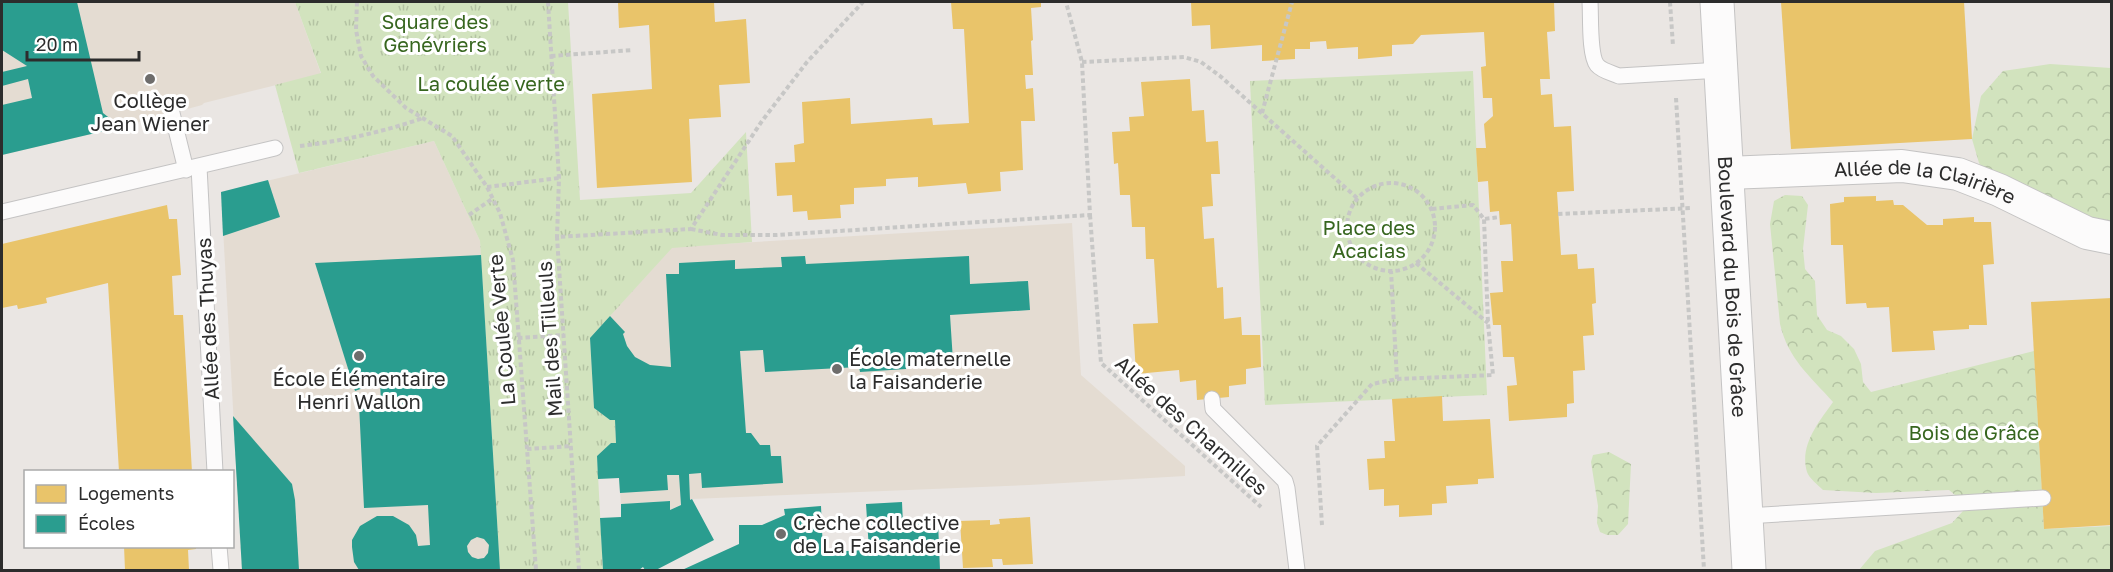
<svg xmlns="http://www.w3.org/2000/svg" width="2113" height="572" viewBox="0 0 2113 572" font-family="'Golos Text',sans-serif">
	<defs>
		<pattern id="forest-crowns" width="20" height="18" patternUnits="userSpaceOnUse" patternTransform="scale(1.5)"><rect width="20" height="18" fill="#d2e3be"/><path d="M2 6a3 3 0 1 1 6 0M12 15a3 3 0 1 1 6 0" fill="none" stroke="#b4c3a3"/></pattern>
		<pattern id="park-tufts" width="24" height="20" patternUnits="userSpaceOnUse" patternTransform="scale(1.5)"><rect width="24" height="20" fill="#d2e3be"/><path d="M3 7l-1-3M5 7V3M7 7l1-3M15 17l-1-3M17 17v-4M19 17l1-3" fill="none" stroke="#b4c3a3"/></pattern>
	</defs>
	<rect width="100%" height="100%" fill="#eae6e3"/>
	<g fill="#e4dcd2">
		<polygon points="2,2 295,2 321,74 204,103 202,105 121,127 2,155"/>
		<polygon points="434,141 480,241 500,570 242,570 221,192"/>
		<polygon points="1072,223 1081,375 1185,466 1185,476 1029,485 692,499 670,510 669,501 621,504 619,478 597,456 611,443 610,420 594,408 590,338 672,247"/>
	</g>
	<g fill="url(#forest-crowns)">
		<polygon points="2050,64 2111,68 2111,238 1999,190 1979,163 1972,139 1981,96 2003,71"/>
		<path d="M1785 195 1802 196 1808 205 1803 249 1805 269 1815 281 1817 315 1827 330 1841 336 1854 349 1861 364 1863 382 1871 392 2034 351 2044 529 2111 526V570H1859L1875 551 1952 523 1963 511 1961 500 1949 490 1876 493 1823 490C1818 485 1809 478 1807 472 1799 445 1819 422 1833 402 1810 376 1788 359 1780 324L1770 224 1774 201Z"/>
		<polygon points="1609,452 1631,464 1628,524 1618,535 1607,535 1600,532 1597,523 1598,506 1591,462 1593,455"/>
	</g>
	<g fill="url(#park-tufts)">
		<polygon points="295,2 568,2 580,200 691,193 746,132 752,242 672,248 590,338 594,408 610,420 615,420 616,443 611,443 597,456 603,570 500,570 480,241 434,141 299,173 275,85 321,73"/>
		<polygon points="1473,71 1487,395 1265,405 1250,81"/>
	</g>
	<g fill="#e9c46a">
		<polygon points="618,2 714,2 715,22 746,19 750,83 719,85 721,117 689,119 692,182 597,188 592,94 652,89 649,25 619,28"/>
		<polygon points="951,2 1041,2 1041,7 1031,8 1033,40 1031,41 1033,75 1025,75 1026,89 1033,88 1035,121 1021,121 1023,170 1000,172 1001,191 968,194 966,183 918,187 918,177 886,179 886,186 854,188 854,204 840,205 841,218 808,220 807,211 793,212 792,195 777,196 775,163 795,162 794,145 804,143 802,102 850,98 851,124 932,118 933,125 969,123 964,29 953,29"/>
		<polygon points="1191,2 1554,2 1555,31 1547,32 1550,79 1540,79 1541,95 1552,94 1554,127 1571,126 1574,191 1557,192 1561,255 1577,254 1578,269 1594,268 1596,303 1592,304 1594,335 1583,336 1585,370 1573,371 1574,403 1567,404 1567,417 1509,421 1507,386 1517,385 1514,357 1503,357 1501,325 1493,325 1490,293 1503,292 1501,261 1513,261 1511,224 1500,225 1499,211 1490,212 1488,181 1478,182 1476,148 1486,148 1484,124 1493,116 1492,98 1483,98 1481,67 1486,66 1484,32 1421,35 1413,44 1392,45 1392,56 1358,59 1358,47 1327,49 1326,41 1310,42 1310,49 1295,49 1295,59 1262,61 1262,45 1211,49 1210,25 1192,26"/>
		<polygon points="1781,2 1964,2 1972,139 1791,149"/>
		<polygon points="1190,79 1192,111 1204,110 1206,142 1218,141 1220,174 1211,174 1213,206 1202,207 1204,239 1214,238 1217,288 1223,287 1224,319 1241,317 1242,335 1260,335 1261,367 1246,369 1246,384 1229,386 1229,397 1197,400 1196,380 1180,382 1179,370 1136,374 1133,324 1158,323 1154,259 1146,259 1145,227 1132,227 1130,195 1120,195 1118,163 1114,164 1112,132 1130,131 1129,117 1144,116 1141,82"/>
		<polygon points="1876,196 1876,201 1893,200 1894,205 1903,205 1927,225 1943,225 1943,219 1959,218 1974,217 1974,222 1991,222 1994,264 1983,265 1987,325 1969,325 1969,329 1933,331 1935,350 1892,352 1889,307 1867,308 1866,303 1846,304 1843,245 1831,245 1830,204 1844,202 1844,197"/>
		<polygon points="167,205 169,219 177,219 181,275 172,276 174,315 183,315 192,472 119,472 108,283 46,298 47,303 18,309 17,305 2,308 2,244"/>
		<polygon points="2112,298 2112,525 2044,529 2031,302"/>
		<polygon points="1442,396 1443,421 1490,419 1494,478 1478,479 1478,484 1446,486 1447,503 1432,504 1432,515 1399,517 1399,505 1384,506 1384,489 1369,490 1367,459 1385,458 1384,441 1395,441 1392,399"/>
		<polygon points="1030,517 1033,564 1003,565 1002,559 992,559 993,567 963,568 960,521 990,520 990,525 1000,524 999,519"/>
		<polygon points="124,546 196,546 196,549 188,550 189,570 125,570"/>
	</g>
	<g fill="#2a9d8f" fill-rule="evenodd">
		<polygon points="2,2 77,2 103,113 121,127 2,155 2,105 32,98 28,79 2,86 2,72 27,66 2,50"/>
		<polygon points="268,180 280,217 223,236 221,192"/>
		<path d="M481 255 500 570H359L354 562 352 547V540L360 526 377 516H393L409 525 416 535 418 546 430 545 428 505 364 508 359 404 381 402 380 382 355 391 315 263ZM477 537 484 539 489 545 488 553 484 558 478 559 472 557 468 552 467 546 471 540Z"/>
		<polygon points="805,256 806,264 969,256 970,284 1028,281 1030,310 950,315 953,361 906,363 906,369 860,372 859,367 765,372 763,350 740,351 746,433 751,433 760,445 770,445 771,456 781,456 783,483 702,488 701,473 689,474 690,500 692,499 714,540 656,570 645,570 643,567 639,570 603,570 600,518 621,517 621,504 670,501 670,510 681,505 679,475 667,475 668,490 620,493 619,478 598,479 597,456 611,443 616,443 615,420 610,420 594,408 590,338 610,316 625,332 623,334 627,346 635,357 650,365 671,367 666,274 679,274 679,263 735,260 735,269 782,267 781,257"/>
		<polygon points="233,416 292,484 295,500 299,570 242,570"/>
		<polygon points="902,502 903,524 938,522 940,570 682,570 739,544 739,525 762,525 785,515 784,509 821,506 823,552 869,550 866,504"/>
	</g>
	<g fill="none" stroke-linecap="round" stroke-linejoin="round">
		<g stroke="#c4c3c3" stroke-width="17">
			<g id="service">
				<path d="M1590 2C1591 15 1589 55 1597 65 1602 71 1612 73 1619 76L1721 70"/>
				<polyline points="172,113 186,170"/>
				<polyline points="199,167 215,472"/>
				<polyline points="2,212 275,148"/>
				<polyline points="1212,399 1213,409 1285,481 1287,488 1297,570"/>
				<polyline points="1746,516 2043,498"/>
				<polyline points="219,546 221,570"/>
			</g>
		</g>
		<g stroke="#c4c3c3" stroke-width="34">
			<g id="minor">
				<path id="s1" d="M1727 173 1902 166 1958 174 1999 190 2087 233 2112 238"/>
			</g>
		</g>
		<g stroke="#c4c3c3" stroke-width="35">
			<g id="tertiary">
				<path id="s2" d="M1717 2 1749 570"/>
			</g>
		</g>
		<g stroke="#c7c7c6" stroke-width="4" stroke-dasharray="4.5 3" stroke-linecap="butt">
			<polyline points="357,2 356,30 361,56 373,76 406,108 452,136 487,187 500,213 513,260 536,570"/>
			<polyline points="548,2 559,178 557,237"/>
			<polyline points="1670,2 1673,46"/>
			<polyline points="551,56 633,50"/>
			<polyline points="1082,62 1184,57 1201,62 1220,76 1357,198"/>
			<polyline points="1676,98 1704,570"/>
			<polyline points="1262,113 1292,2"/>
			<path d="M300 146C342 141 383 132 423 118"/>
			<circle cx="1391" cy="227" r="44"/>
			<polyline points="487,187 559,178"/>
			<polyline points="1432,209 1473,205 1484,219 1500,217"/>
			<polyline points="1558,214 1692,208"/>
			<polyline points="469,215 492,199"/>
			<polyline points="1090,215 1101,363 1261,507"/>
			<polyline points="691,229 722,235 776,235 1090,215 1082,62 1066,2"/>
			<polyline points="1416,263 1488,323"/>
			<polyline points="518,338 564,335"/>
			<polyline points="1397,379 1493,375 1488,323 1484,219"/>
			<polyline points="527,449 571,446"/>
			<polyline points="1322,525 1317,446 1372,384 1397,379 1391,271"/>
			<polyline points="579,570 557,237 691,229 762,121 807,62 863,2"/>
		</g>
		<use href="#service" stroke="#fcfbfb" stroke-width="15"/>
		<use href="#minor" stroke="#fcfbfb" stroke-width="32"/>
		<use href="#tertiary" stroke="#fcfbfb" stroke-width="33"/>
	</g>
	<g fill="#6e6d6c" stroke="#fff" stroke-width="2">
		<circle cx="150" cy="79" r="6"/>
		<circle cx="359" cy="356" r="6"/>
		<circle cx="837" cy="369" r="6"/>
		<circle cx="781" cy="534" r="6"/>
	</g>
	<g text-anchor="middle" dominant-baseline="central" stroke-width="6" stroke-linejoin="round" paint-order="stroke">
		<g font-size="20" fill="#37661f" stroke="#fff">
			<text x="435" y="21">Square des<tspan x="435" dy="23">Genévriers</tspan></text>
			<text x="491" y="83">La coulée verte</text>
			<text x="1369" y="227">Place des<tspan x="1369" dy="23">Acacias</tspan></text>
			<text x="1974" y="432">Bois de Grâce</text>
		</g>
		<g font-size="20" fill="#2c2c2c" stroke="#fff">
			<text x="150" y="100">Collège<tspan x="150" dy="23">Jean Wiener</tspan></text>
			<text x="849" y="358" text-anchor="start">École maternelle<tspan x="849" dy="23">la Faisanderie</tspan></text>
			<text x="359" y="378">École Élémentaire<tspan x="359" dy="23">Henri Wallon</tspan></text>
			<text x="793" y="522" text-anchor="start">Crèche collective<tspan x="793" dy="23">de La Faisanderie</tspan></text>
		</g>
		<g font-size="20" fill="#2c2c2c" stroke="#fff">
			<text stroke="none"><textPath href="#s1" startOffset="200">Allée de la Clairière</textPath></text>
			<text stroke="none"><textPath href="#s2" startOffset="285">Boulevard du Bois de Grâce</textPath></text>
			<text transform="translate(207 319) rotate(-93)">Allée des Thuyas</text>
			<text transform="translate(501 330) rotate(-95)">La Coulée Verte</text>
			<text transform="translate(549 339) rotate(-94)">Mail des Tilleuls</text>
			<text transform="translate(1192 425) rotate(42)">Allée des Charmilles</text>
		</g>
	</g>
	<rect width="2113" height="572" fill="none" stroke="#2c2c2c" stroke-width="6"/>
	<rect x="24" y="470" width="210" height="78" fill="#ffffff" stroke="#ababab" stroke-width="1.5"/>
	<rect x="36" y="485" width="30" height="18" fill="#e9c46a" stroke="#ababab" stroke-width="1.5"/>
	<text x="78" y="500" font-size="18" fill="#2c2c2c">Logements</text>
	<rect x="36" y="515" width="30" height="18" fill="#2a9d8f" stroke="#ababab" stroke-width="1.5"/>
	<text x="78" y="530" font-size="18" fill="#2c2c2c">Écoles</text>
	<path d="M27 51v9h112v-9" fill="none" stroke="#2c2c2c" stroke-width="3"/>
	<text x="36" y="51" font-size="18" fill="#2c2c2c" stroke="#ffffff" stroke-width="4.5" paint-order="stroke">20 m</text>
</svg>
